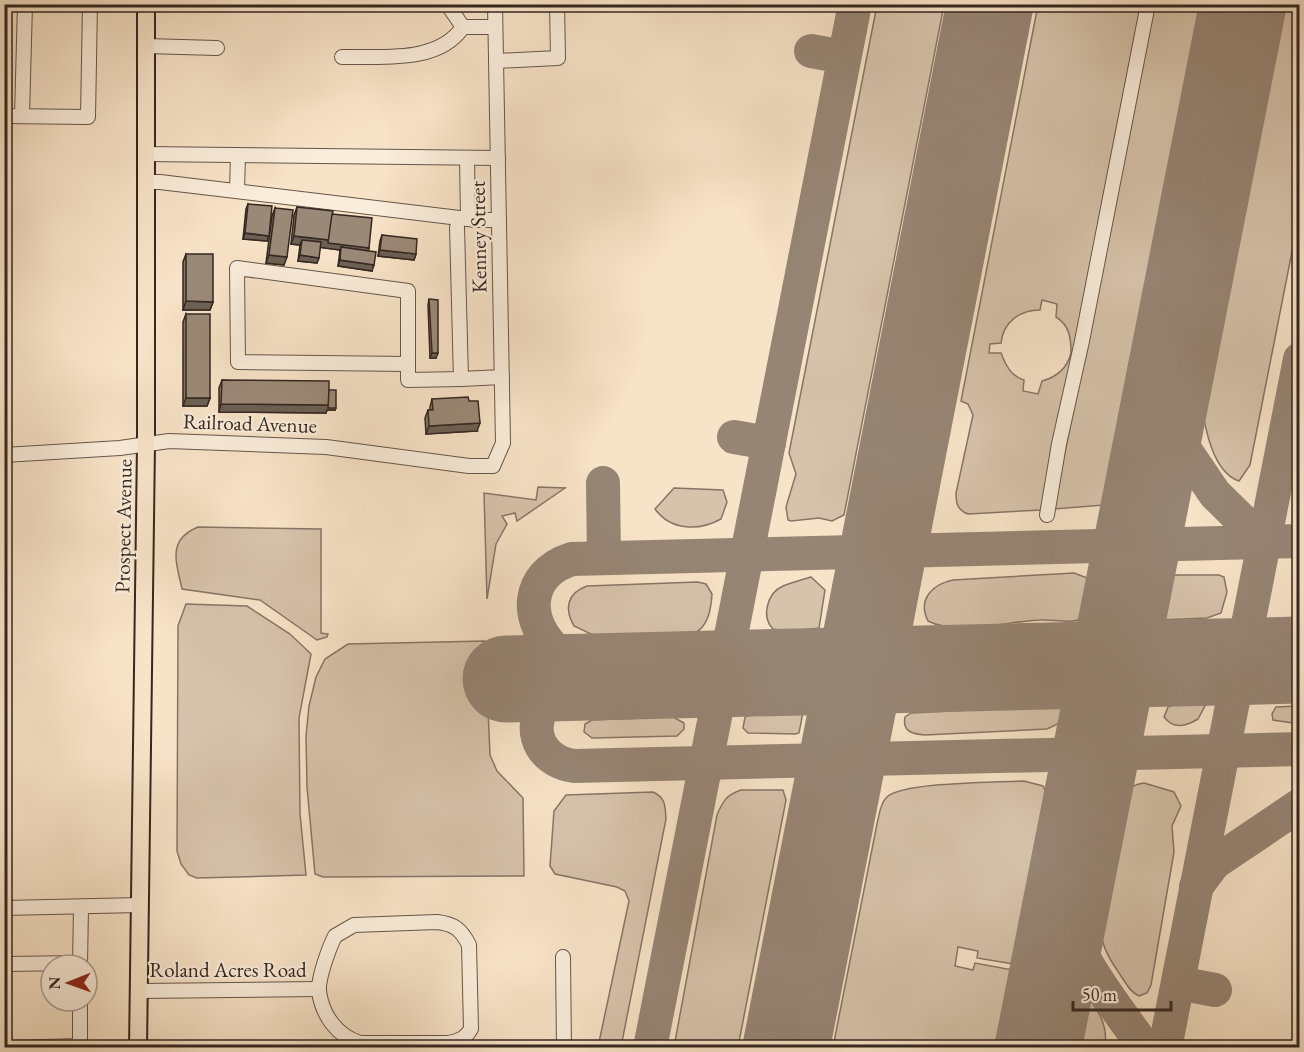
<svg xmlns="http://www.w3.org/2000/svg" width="1304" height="1052" viewBox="0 0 1304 1052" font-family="'EB Garamond',serif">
	<rect width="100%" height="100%" fill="#f7e3c7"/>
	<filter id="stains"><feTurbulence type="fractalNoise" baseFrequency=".00333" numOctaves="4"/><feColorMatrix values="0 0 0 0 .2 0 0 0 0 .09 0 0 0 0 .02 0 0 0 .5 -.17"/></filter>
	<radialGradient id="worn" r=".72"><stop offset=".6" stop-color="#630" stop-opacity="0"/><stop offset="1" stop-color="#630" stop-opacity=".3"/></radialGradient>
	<g fill="#d6c3ab" stroke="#867566" stroke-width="1.5">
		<polygon points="877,5 944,5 844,515 832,521 819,518 791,521 788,520 786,507 796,474 789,453"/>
		<path d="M1038 5H1141L1073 352H1071C1071 337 1069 325 1056 317L1057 304 1042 300 1040 310C1020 310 1003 322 1001 343L990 344 989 353H1001C1006 366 1011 376 1024 380L1023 391 1038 394 1042 381C1057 377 1067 369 1071 353H1073L1041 510 968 514C957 510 956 503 956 493L973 415 968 404 961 401Z"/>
		<polygon points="1152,5 1214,5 1116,488 1104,505 1054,509"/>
		<path d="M1272 5H1299V216L1250 465 1239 481C1208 471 1201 408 1200 382Z"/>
		<polygon points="538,487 565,488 517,521 515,513 502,516 507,524 496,544 487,599 484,493 536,500"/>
		<path d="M674 488 723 490 727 502 721 519C699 531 671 531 655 509Z"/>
		<path d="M198 527 321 529V633L328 634 327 637 317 640 260 600 182 589C176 561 167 540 198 527Z"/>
		<path d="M1074 573 1090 579C1096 588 1097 611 1086 617 1073 625 1054 619 1040 620 1009 621 957 636 928 621 917 599 933 584 953 580Z"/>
		<path d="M1175 575H1219L1224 577 1227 592 1221 613 1207 618 1159 620C1149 607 1162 581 1175 575Z"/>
		<path d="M811 577 825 590 819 628 786 632 773 629C761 617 767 593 783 586 792 582 802 580 811 577Z"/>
		<path d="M698 582 706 584 712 594C711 608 709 625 695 633L593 635 574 626C564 609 567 593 587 586Z"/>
		<polygon points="186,604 247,606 290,634 311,654 299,718 300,814 306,875 197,878 189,875 181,864 177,851 178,626"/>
		<polygon points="485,641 490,755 497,771 523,798 524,876 323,877 315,874 307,787 306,736 309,706 316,677 325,659 348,644"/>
		<path d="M1188 699 1203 700 1206 704 1198 719C1186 726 1174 730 1164 717L1168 707Z"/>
		<path d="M1051 706H1063L1069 709 1070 714 1062 722 1047 729 925 735C913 734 902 732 905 717L911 713Z"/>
		<polygon points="1299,706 1299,724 1273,720 1272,714 1276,707"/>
		<polygon points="803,712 799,733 795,734 748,733 743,728 745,717 752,714"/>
		<polygon points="673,717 684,723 684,729 677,736 592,738 584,732 585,724 592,720"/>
		<path d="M1024 781 1043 786C1064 821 1033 925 1025 966L977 958 978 951 958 947 955 966 973 970 975 963 1024 972 1009 1047H833L877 824C879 816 880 804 886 798 899 782 1000 782 1024 781Z"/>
		<path d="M1144 783 1174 792 1181 806 1172 826 1174 852 1151 985 1147 993 1139 996C1130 992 1126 983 1121 976 1113 964 1105 953 1102 939 1095 911 1108 816 1125 793 1130 786 1136 784 1144 783Z"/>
		<path d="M741 790H783L786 800 738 1047H674L717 815C723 801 726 795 741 790Z"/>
		<path d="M653 792C666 798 665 806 666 819L621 1047H598L629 901 625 891 617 887 555 874 550 866 554 811 566 795Z"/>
		<path d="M1084 992C1096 1007 1108 1024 1105 1043L1111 1047H1068L1080 996Z"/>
	</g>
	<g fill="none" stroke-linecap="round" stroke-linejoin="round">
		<g stroke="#968574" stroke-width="34">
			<polyline points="811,51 844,57"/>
			<polyline points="1162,416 1215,494 1264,542"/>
			<polyline points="734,437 769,443"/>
			<polyline points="603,483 604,558"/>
			<path d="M604 677C588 670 572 664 559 653 523 623 524 574 572 559L1300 541"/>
			<path d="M604 677C588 681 569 685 555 695 523 718 535 761 574 766L1300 749"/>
			<path d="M1097 761 1068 910C1066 947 1123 1016 1145 1048"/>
			<polyline points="1196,887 1214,863 1300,805"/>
			<polyline points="1178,983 1215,990"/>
			<polyline points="650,1048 855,4"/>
			<polyline points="789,1048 799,997"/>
			<polyline points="1165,1048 1300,359"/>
		</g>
		<g stroke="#968574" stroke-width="87">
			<polyline points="506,679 1300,660"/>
			<polyline points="786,1048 990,4"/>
			<polyline points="1038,1048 1243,4"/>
		</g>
		<g stroke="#66564a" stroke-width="16">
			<g id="minor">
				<polyline points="447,4 463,27"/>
				<polyline points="146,46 217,48"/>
				<path d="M342 57C381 56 438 64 463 27H495"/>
				<polyline points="496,61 558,58 557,4"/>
				<polyline points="4,116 88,117 90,4"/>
				<polyline points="22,116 25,4"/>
				<polyline points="145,154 498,158"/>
				<polyline points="467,158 468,219"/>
				<polyline points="145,182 160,182 476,220 499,220"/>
				<polyline points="237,191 238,155"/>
				<polyline points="457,227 461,379 502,377"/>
				<polyline points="408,364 238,362 237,268 408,291 408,380 461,379"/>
				<polyline points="4,455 120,448 169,441 326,447 469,466 493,466 503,443 495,4"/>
				<polyline points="1047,515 1059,444 1082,341 1148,4"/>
				<polyline points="4,908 140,905"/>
				<path d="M437 922C454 924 461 929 469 945L471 1029C465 1039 459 1041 448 1043H360C337 1036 322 1015 319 991 318 978 329 948 335 936L354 925Z"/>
				<polyline points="563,957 564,1048"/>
				<polyline points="4,964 80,963"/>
				<polyline points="80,965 81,907"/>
				<polyline points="139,991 319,989"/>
				<polyline points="8,1048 80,1046"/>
				<polyline points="80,1048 80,1001"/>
			</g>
		</g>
		<g stroke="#352721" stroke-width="20">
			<polyline id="major" points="138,1048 146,444 146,4"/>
		</g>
		<use href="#minor" stroke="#faeddb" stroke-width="14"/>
		<use href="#major" stroke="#f7e3c7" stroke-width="16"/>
	</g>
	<g fill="#847666" stroke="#352721" stroke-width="1.5">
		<polygon points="248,204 267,241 243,239 246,209"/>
		<polygon points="297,207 332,214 369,248 368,251 372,271 338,266 340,250 320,247 317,263 298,261 300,245 291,244 294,215"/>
		<polygon points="275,208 284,265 266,263 272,216"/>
		<polygon points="382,235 416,254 414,260 378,256 380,241"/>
		<polygon points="186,254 213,302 210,310 183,310 183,262"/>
		<polygon points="429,299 436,358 430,358 428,305"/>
		<polygon points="186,314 210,398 207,406 183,406 183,322"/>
		<polygon points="222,380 329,390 335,410 327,410 326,413 219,412 219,388"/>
		<polygon points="432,399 477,431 426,434 425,418 428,410 430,410 430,407"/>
	</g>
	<g fill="#6c6053" stroke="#352721" stroke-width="1.5">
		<polygon points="245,233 269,236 267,241 243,239"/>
		<polygon points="294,236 329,240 369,248 367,253 341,247 340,250 301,245 302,240 300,245 291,244"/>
		<polygon points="380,250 416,254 414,260 378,256"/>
		<polygon points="269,255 287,257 284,265 266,263"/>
		<polygon points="300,255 319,258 317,263 298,261"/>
		<polygon points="340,260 374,265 372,271 338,266"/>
		<polygon points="186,301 213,302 210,310 183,310"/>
		<polygon points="432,353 438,353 436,358 430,358"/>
		<polygon points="186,398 210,398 207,406 183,406"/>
		<polygon points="221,404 329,405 336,408 335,410 327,410 326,413 219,412"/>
		<polygon points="480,423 477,431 426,434 429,426"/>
	</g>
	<g fill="#9a8977" stroke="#352721" stroke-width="1.5">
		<polygon points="248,204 272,206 269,236 245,233"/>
		<polygon points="297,207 333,211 329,240 294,236"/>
		<polygon points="275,208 293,210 287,257 269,255"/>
		<polygon points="332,214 372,218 369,248 328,243"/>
		<polygon points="382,235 417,239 416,254 380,250"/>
		<polygon points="302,240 321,242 319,258 300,255"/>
		<polygon points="341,247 376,252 374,265 340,260"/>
		<polygon points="186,254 213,254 213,302 186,301"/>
		<polygon points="429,299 438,300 438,353 432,353"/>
		<rect x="186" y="314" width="24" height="84"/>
		<polygon points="222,380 329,381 329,405 221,404"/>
		<polygon points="329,390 336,390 336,408 328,408"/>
		<polygon points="468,397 469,401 478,401 480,423 429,426 428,410 433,410 432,399"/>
	</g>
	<g text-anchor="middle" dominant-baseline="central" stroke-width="4.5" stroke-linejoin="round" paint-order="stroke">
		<g font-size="21" fill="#352721" stroke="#faeddb">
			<text transform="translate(478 237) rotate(-91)">Kenney Street</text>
			<text transform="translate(250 423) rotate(2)">Railroad Avenue</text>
			<text transform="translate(123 526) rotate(-89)">Prospect Avenue</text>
			<text x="228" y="969">Roland Acres Road</text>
		</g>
	</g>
	<rect width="1304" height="1052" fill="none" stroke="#f7e3c7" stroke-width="24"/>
	<rect x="6" y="6" width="1292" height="1040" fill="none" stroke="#352721" stroke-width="3"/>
	<rect x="12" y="12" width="1280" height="1028" fill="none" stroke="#352721" stroke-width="1.5"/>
	<g transform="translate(69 983) rotate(269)"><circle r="28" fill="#faeddb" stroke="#ab9e91" stroke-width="1.5"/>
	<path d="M0-4.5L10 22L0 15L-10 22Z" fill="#8f2418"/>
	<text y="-9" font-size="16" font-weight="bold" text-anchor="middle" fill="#352721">N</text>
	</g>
	<path d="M1073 1001v9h98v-9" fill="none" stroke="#352721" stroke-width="3"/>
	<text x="1082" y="1001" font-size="18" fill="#352721" stroke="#faeddb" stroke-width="4.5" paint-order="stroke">50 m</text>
	<rect width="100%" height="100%" filter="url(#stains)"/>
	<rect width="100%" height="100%" fill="url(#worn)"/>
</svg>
